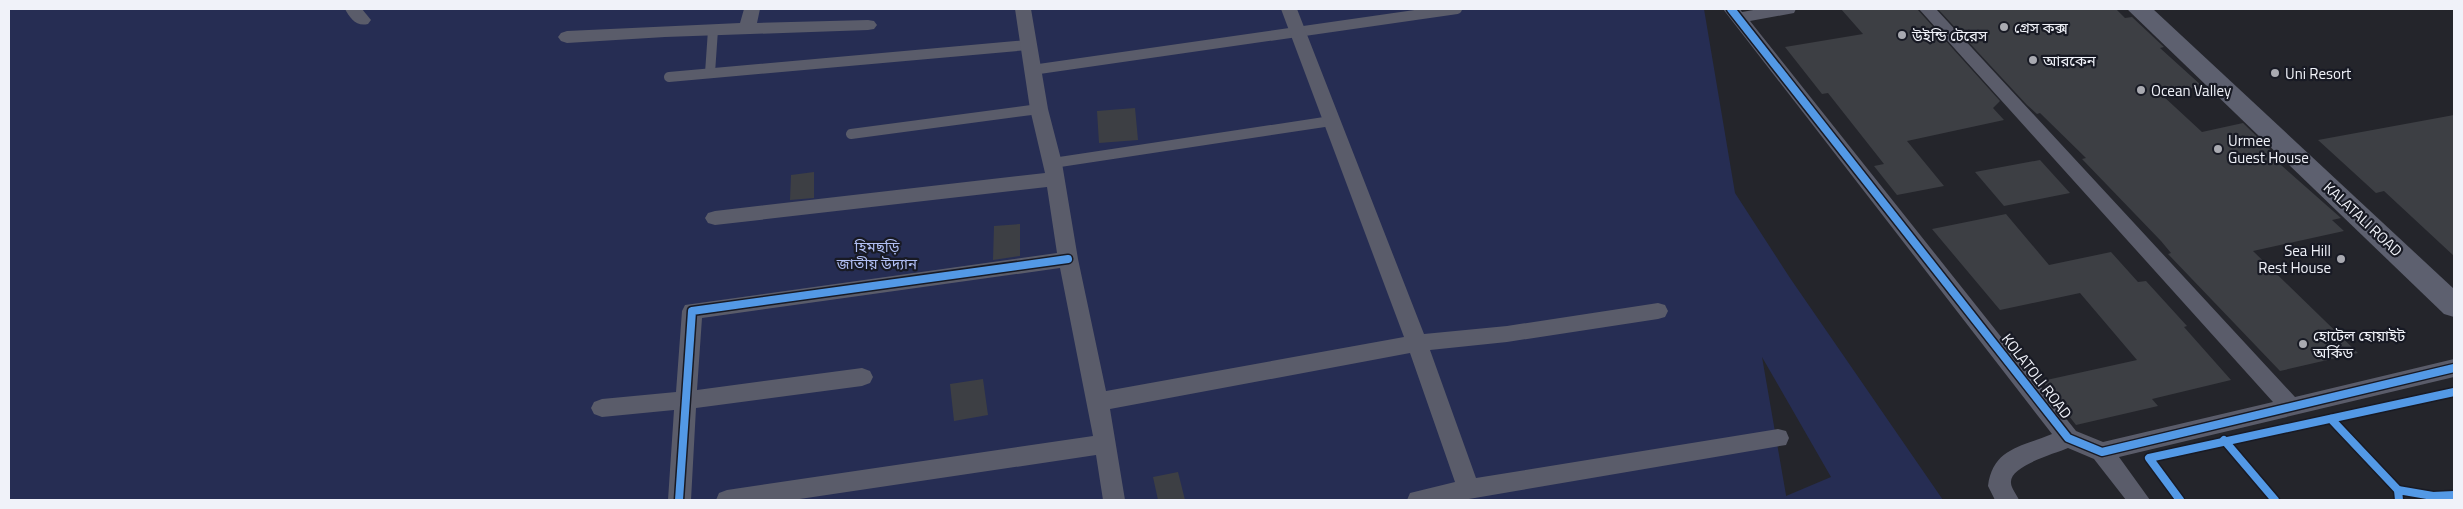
<svg xmlns="http://www.w3.org/2000/svg" width="2463" height="509" viewBox="0 0 2463 509" font-family="'Titillium Web','Noto Sans Bengali',sans-serif">
	<rect width="100%" height="100%" fill="#24252b"/>
	<path fill="#262d53" fill-rule="evenodd" d="M9 9H1704L1735 193 1790 278 1943 500H9ZM1762 357 1831 477 1786 496V495Z"/>
	<g fill="#3d3f44">
		<polygon points="1841,9 1917,9 2000,101 1993,108 2004,120 1907,141 1944,186 1897,195 1874,166 1884,164 1828,93 1822,94 1785,47 1863,34"/>
		<polygon points="1938,9 2116,9 2125,18 2132,17 2164,47 2160,48 2202,86 2162,95 2202,132 2243,123 2277,156 2272,157 2341,218 2332,220 2344,231 2253,251 2358,353 2280,371 2168,254 2171,253 2161,241 2082,159 2086,158 2040,113 2037,114 2027,105"/>
		<polygon points="1135,108 1138,140 1099,143 1097,111"/>
		<polygon points="2454,115 2454,256 2384,191 2376,193 2318,140"/>
		<polygon points="2040,160 2070,193 2004,206 1975,172"/>
		<polygon points="814,172 814,198 790,200 791,175"/>
		<polygon points="2006,214 2049,265 2111,252 2138,282 2146,281 2187,326 2184,327 2231,380 2152,399 2158,406 2076,425 2042,381 2137,360 2080,293 2000,310 1932,229"/>
		<polygon points="1020,224 1020,256 993,260 994,226"/>
		<polygon points="983,379 988,415 954,421 950,384"/>
		<polygon points="1178,472 1185,500 1158,500 1153,477"/>
	</g>
	<g fill="none" stroke-linecap="round" stroke-linejoin="round">
		<g stroke="#5a5c6a" stroke-width="10">
			<polyline points="1032,70 1457,9"/>
			<polyline points="710,73 713,30"/>
			<polyline points="669,77 1028,45"/>
			<polyline points="851,134 1039,109"/>
			<polyline points="1053,163 1331,121"/>
		</g>
		<g fill="#5a5c6a" fill-rule="evenodd">
			<path d="M345 9H362L371 20 368 24C356 27 350 18 345 9Z"/>
			<polygon points="744,9 760,9 757,23 868,20 874,21 877,25 874,29 868,30 665,37 567,43 561,41 558,37 561,33 567,31 740,23"/>
			<polygon points="1015,9 1031,9 1048,109 1062,163 1078,259 1106,391 1404,337 1281,9 1297,9 1424,334 1507,326 1658,303 1665,305 1668,311 1665,317 1658,319 1507,342 1430,350 1476,478 1778,429 1786,431 1789,438 1786,445 1463,500 1407,500 1410,493 1455,482 1410,353 1110,409 1125,500 1103,500 1096,455 793,500 716,500 719,493 727,490 1093,436 1060,268 702,318 697,390 862,368 870,371 873,377 870,383 862,386 696,408 691,500 668,500 674,410 602,417 594,414 591,408 594,402 602,399 676,392 682,311 685,305 1057,253 1047,187 715,225 708,223 705,218 708,213 715,211 1045,173 1030,109"/>
			<path d="M1723 9H1740L1742 12 1759 9H1796L1794 13 1750 21 2076 431 2103 442 2273 402 1919 9H1936L2295 397 2454 359V377L2119 457 2150 500H2126L2094 459 2068 448C2054 454 2009 466 2011 483 2011 488 2017 495 2019 500H1995L1988 486C1993 448 2021 447 2052 434Z"/>
		</g>
		<polygon fill="#5d606f" fill-rule="evenodd" points="2127,9 2153,9 2454,289 2454,317 2444,314"/>
		<g stroke="#181a24" stroke-width="11">
			<g id="cycleway">
				<polyline points="1731,9 2068,438 2102,452 2454,368"/>
				<polyline points="2331,419 2398,490"/>
				<polyline points="2224,440 2275,500"/>
				<polyline points="679,500 692,311 1068,259"/>
				<polyline points="2180,500 2149,458 2454,392"/>
				<polyline points="2399,500 2398,490 2433,496 2454,495"/>
			</g>
		</g>
		<use href="#cycleway" stroke="#5399e6" stroke-width="8"/>
	</g>
	<g fill="#a9aab1" stroke="#181a24" stroke-width="2">
		<circle cx="2004" cy="27" r="5"/>
		<circle cx="1902" cy="35" r="5"/>
		<circle cx="2033" cy="60" r="5"/>
		<circle cx="2275" cy="73" r="5"/>
		<circle cx="2141" cy="90" r="5"/>
		<circle cx="2218" cy="149" r="5"/>
		<circle cx="2341" cy="259" r="5"/>
		<circle cx="2303" cy="344" r="5"/>
	</g>
	<g text-anchor="middle" dominant-baseline="central" stroke-width="4.5" stroke-linejoin="round" paint-order="stroke">
		<g font-size="15" fill="#f0f2f9" stroke="#181a24" text-anchor="start">
			<text x="2014" y="27">গ্রেস কক্স</text>
			<text x="1912" y="35">উইন্ডি টেরেস</text>
			<text x="2043" y="60">আরকেন</text>
			<text x="2285" y="73">Uni Resort</text>
			<text x="2151" y="90">Ocean Valley</text>
			<text x="2228" y="140">Urmee<tspan x="2228" dy="17">Guest House</tspan></text>
			<text x="2331" y="250" text-anchor="end">Sea Hill<tspan x="2331" dy="17">Rest House</tspan></text>
			<text x="2313" y="335">হোটেল হোয়াইট<tspan x="2313" dy="17">অর্কিড</tspan></text>
		</g>
		<g font-size="15" fill="#f0f2f9" stroke="#181a24">
			<text transform="translate(2363 219) rotate(43)">KALATALI ROAD</text>
			<text transform="translate(2037 376) rotate(52)">KOLATOLI ROAD</text>
		</g>
		<g font-size="15" fill="#b1bff4" stroke="#181a24">
			<text x="877" y="246">হিমছড়ি<tspan x="877" dy="17">জাতীয় উদ্যান</tspan></text>
		</g>
	</g>
	<rect width="2463" height="509" fill="none" stroke="#f0f2f9" stroke-width="20"/>
</svg>
